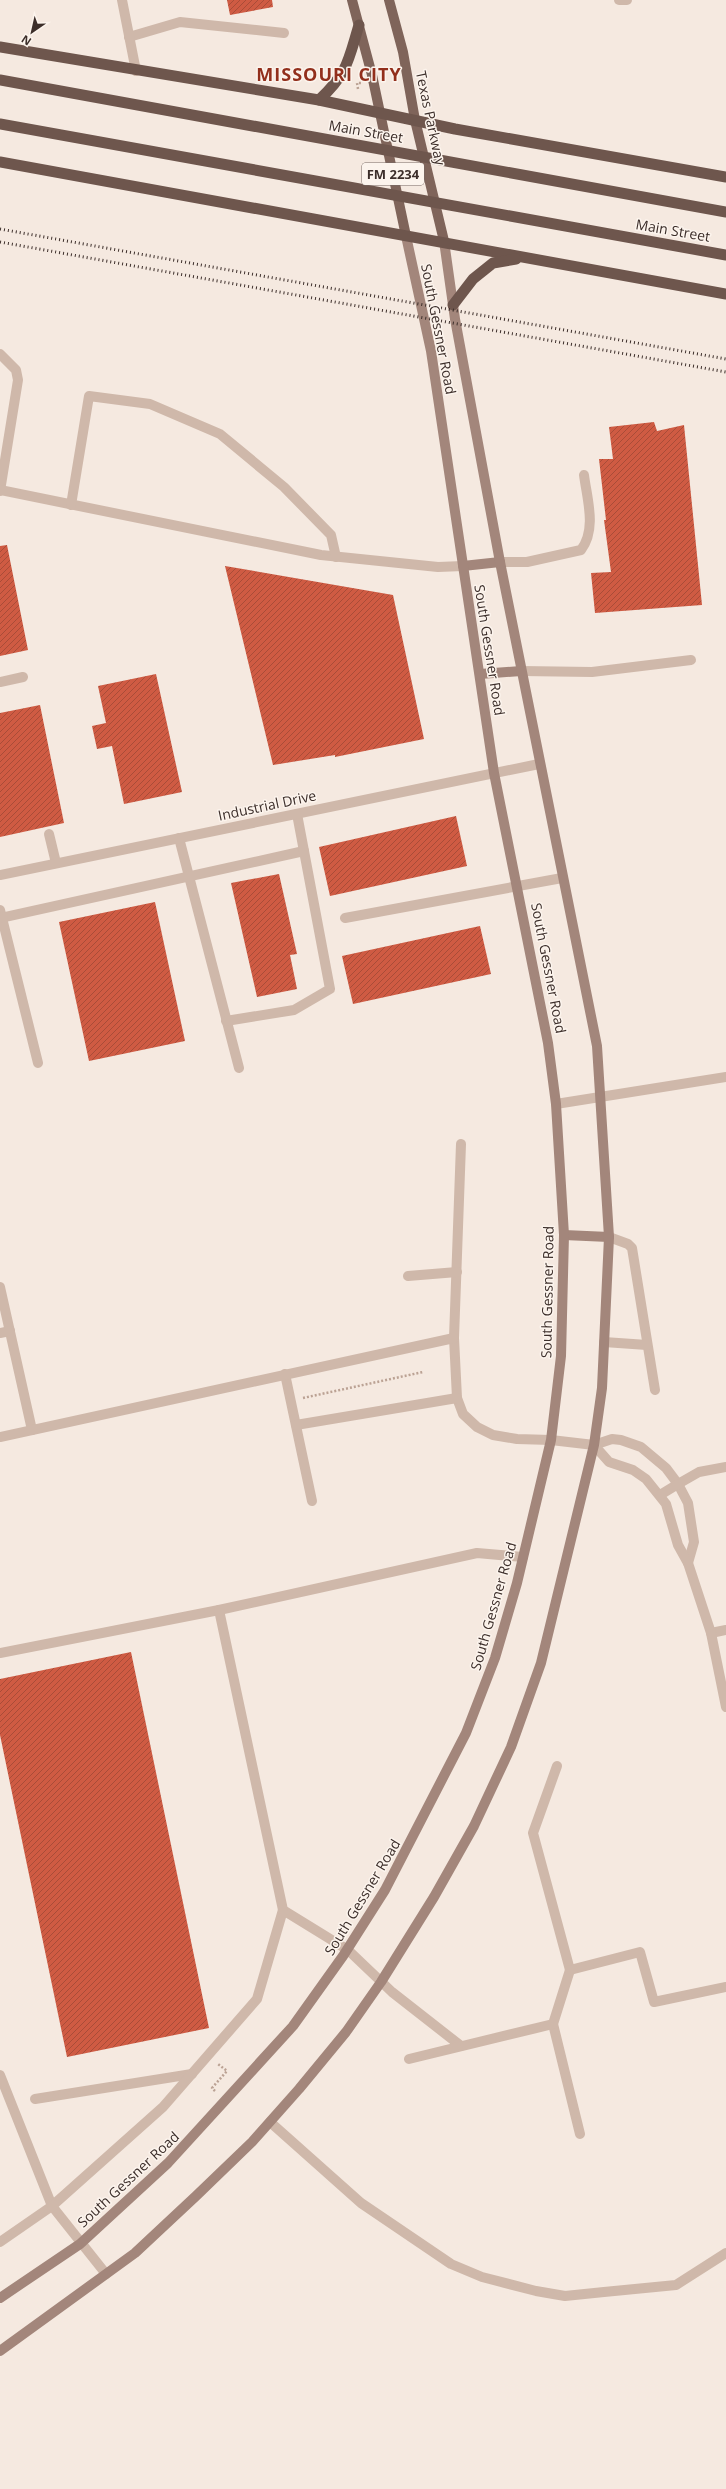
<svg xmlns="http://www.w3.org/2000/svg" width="726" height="2489" viewBox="0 0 726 2489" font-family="'Open Sans',sans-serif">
	<defs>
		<pattern id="building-hatch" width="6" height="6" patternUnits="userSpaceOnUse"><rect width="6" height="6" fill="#cf5b43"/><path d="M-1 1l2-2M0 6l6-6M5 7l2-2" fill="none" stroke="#a94c38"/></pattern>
	</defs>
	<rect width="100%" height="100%" fill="#f5e9e0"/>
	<g fill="url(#building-hatch)">
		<polygon points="227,0 272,0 273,7 230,15"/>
		<polygon points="654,422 657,431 684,425 702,605 595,613 591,573 611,572 604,520 606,520 599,459 613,459 609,427"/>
		<polygon points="7,545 28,650 0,656 0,546"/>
		<polygon points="225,566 393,595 424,739 335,757 335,755 273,765"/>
		<polygon points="156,674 182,792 124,804 112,746 97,749 92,726 106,723 98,686"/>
		<polygon points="40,705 64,823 0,837 0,713"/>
		<polygon points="456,816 467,866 330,896 319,847"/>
		<polygon points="279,874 297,954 290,955 297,989 257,997 231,883"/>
		<polygon points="155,902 185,1041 89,1061 59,922"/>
		<polygon points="480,926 491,974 353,1004 342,956"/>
		<polygon points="131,1652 209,2028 67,2057 0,1735 0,1679"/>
	</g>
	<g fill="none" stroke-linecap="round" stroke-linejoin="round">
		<g stroke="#bba294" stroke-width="2.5" stroke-dasharray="2 2" stroke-linecap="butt">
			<polyline points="358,89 357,83 361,83"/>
			<polyline points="303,1398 423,1372"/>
			<polyline points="215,2091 212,2088 227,2071 218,2064"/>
		</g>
		<g stroke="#cfb8aa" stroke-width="10">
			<polyline points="129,37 180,22 284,33"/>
			<polyline points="0,354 16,370 18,380 0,491"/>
			<polyline points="0,490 321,555 438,567 463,566"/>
			<polyline points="71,505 89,396 150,404 220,434 284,487 331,535 336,557"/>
			<path d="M500 562H527L581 550C597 529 587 499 584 475"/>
			<polyline points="521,671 592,672 691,660"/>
			<polyline points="0,682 23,677"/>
			<polyline points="49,834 56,863"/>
			<polyline points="179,838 239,1068"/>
			<polyline points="0,910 38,1063"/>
			<polyline points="0,918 304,851"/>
			<polyline points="345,918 562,878"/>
			<polyline points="226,1021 294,1010 330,989 297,814"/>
			<polyline points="556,1104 726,1077"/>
			<polyline points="461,1144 454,1338 457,1398 463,1414 477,1427 493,1435 517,1439 551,1440"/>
			<polyline points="609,1237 628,1244 632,1248 655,1390"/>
			<polyline points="408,1276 457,1272"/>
			<polyline points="0,1287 32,1430"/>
			<polyline points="0,1333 10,1331"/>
			<polyline points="604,1342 647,1345"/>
			<polyline points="285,1374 312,1501"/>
			<polyline points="296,1425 457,1398"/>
			<polyline points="0,1437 454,1338"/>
			<polyline points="678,1484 699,1472 726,1467"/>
			<polyline points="711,1633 726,1630"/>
			<polyline points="0,1653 219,1610"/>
			<polyline points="557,1766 533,1833 570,1970 640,1952 654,2002 726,1987"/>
			<polyline points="553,2024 580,2134"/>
			<polyline points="461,2046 392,1992 348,1950 283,1910 219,1610 477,1553 523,1557"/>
			<polyline points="409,2059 553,2024 570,1970"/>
			<polyline points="0,2075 52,2206 0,2242"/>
			<polyline points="35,2099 192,2074"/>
			<polyline points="270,2122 361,2203 451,2264 482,2277 536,2291 565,2296 604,2292 676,2285 726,2253"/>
			<polyline points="106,2274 52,2206 163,2107 257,1999 283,1910"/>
		</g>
		<g stroke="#cfb8aa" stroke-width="10">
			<polyline points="122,0 136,71"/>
			<polyline points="619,0 627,0"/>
			<polyline points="0,875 539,764"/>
		</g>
		<g stroke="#cfb8aa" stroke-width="10">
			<polyline points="551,1440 594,1445 612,1439 621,1440 641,1447 666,1468 678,1484 688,1503 694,1542 688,1563"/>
			<polyline points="594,1445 609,1462 633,1470 646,1479 666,1504 678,1545 688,1563 711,1633 726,1707"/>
			<polyline points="660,1495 678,1484"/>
		</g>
		<g stroke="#a3867b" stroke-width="10">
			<polyline points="463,566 500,562"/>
			<polyline points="480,674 521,671"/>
			<polyline points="564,1235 609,1237"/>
			<polyline points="0,2298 80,2244 168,2163 293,2026 343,1956 385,1890 466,1733 495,1658 517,1583 551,1440 561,1356 564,1235 556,1104 548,1043 494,773 431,351 406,236"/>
			<polyline points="0,2351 135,2253 196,2196 252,2142 299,2089 346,2032 381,1982 434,1897 474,1826 511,1747 541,1663 594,1445 602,1388 609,1237 597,1046 500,562 455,319 444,241"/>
		</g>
		<g stroke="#7f645a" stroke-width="10">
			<polyline points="352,0 372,75 406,236"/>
			<polyline points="389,0 403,52 415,120 444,241"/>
		</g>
		<g stroke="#6e564d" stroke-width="11">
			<polyline points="0,47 319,100 455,129 726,177"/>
			<path d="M319 100C348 73 348 61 359 25"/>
			<polyline points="0,162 726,294"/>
			<polyline points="453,305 473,279 493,263 516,259"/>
		</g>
		<g stroke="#3c2e2a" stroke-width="3" stroke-dasharray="1 3" stroke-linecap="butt">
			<polyline points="0,229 726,359"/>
			<polyline points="0,242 726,372"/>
		</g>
		<g stroke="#6e564d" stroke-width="11">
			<polyline points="0,80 726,212"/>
			<polyline points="0,124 726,255"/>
		</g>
	</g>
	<g text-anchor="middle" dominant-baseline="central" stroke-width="3" stroke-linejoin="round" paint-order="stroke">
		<rect fill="#fcf4ed" stroke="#766964" stroke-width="1" x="362" y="163" width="62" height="22" rx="3"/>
		<g font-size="13" font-weight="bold" fill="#3c2e2a">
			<text x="393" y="174">FM 2234</text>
		</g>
		<g font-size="14" fill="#3c2e2a" stroke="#fcf4ed">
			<text transform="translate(431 118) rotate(78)">Texas Parkway</text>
			<text transform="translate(366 131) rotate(10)">Main Street</text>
			<text transform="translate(673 230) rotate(10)">Main Street</text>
			<text transform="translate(439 329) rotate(79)">South Gessner Road</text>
			<text transform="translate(490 650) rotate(81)">South Gessner Road</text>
			<text transform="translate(267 805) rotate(-12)">Industrial Drive</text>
			<text transform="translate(549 968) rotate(79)">South Gessner Road</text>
			<text transform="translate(547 1292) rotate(-89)">South Gessner Road</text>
			<text transform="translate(493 1606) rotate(-74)">South Gessner Road</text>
			<text transform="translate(362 1897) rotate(-59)">South Gessner Road</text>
			<text transform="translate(128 2179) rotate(-43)">South Gessner Road</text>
		</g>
		<g font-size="18" font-weight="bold" letter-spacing="1" fill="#922f1c" stroke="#fcf4ed">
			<text x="329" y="74">MISSOURI CITY</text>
		</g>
	</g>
	<g transform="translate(32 32) rotate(214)" stroke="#fcf4ed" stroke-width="3" paint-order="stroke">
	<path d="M0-3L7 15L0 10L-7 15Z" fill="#3c2e2a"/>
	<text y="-6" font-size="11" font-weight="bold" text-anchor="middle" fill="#3c2e2a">N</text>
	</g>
</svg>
